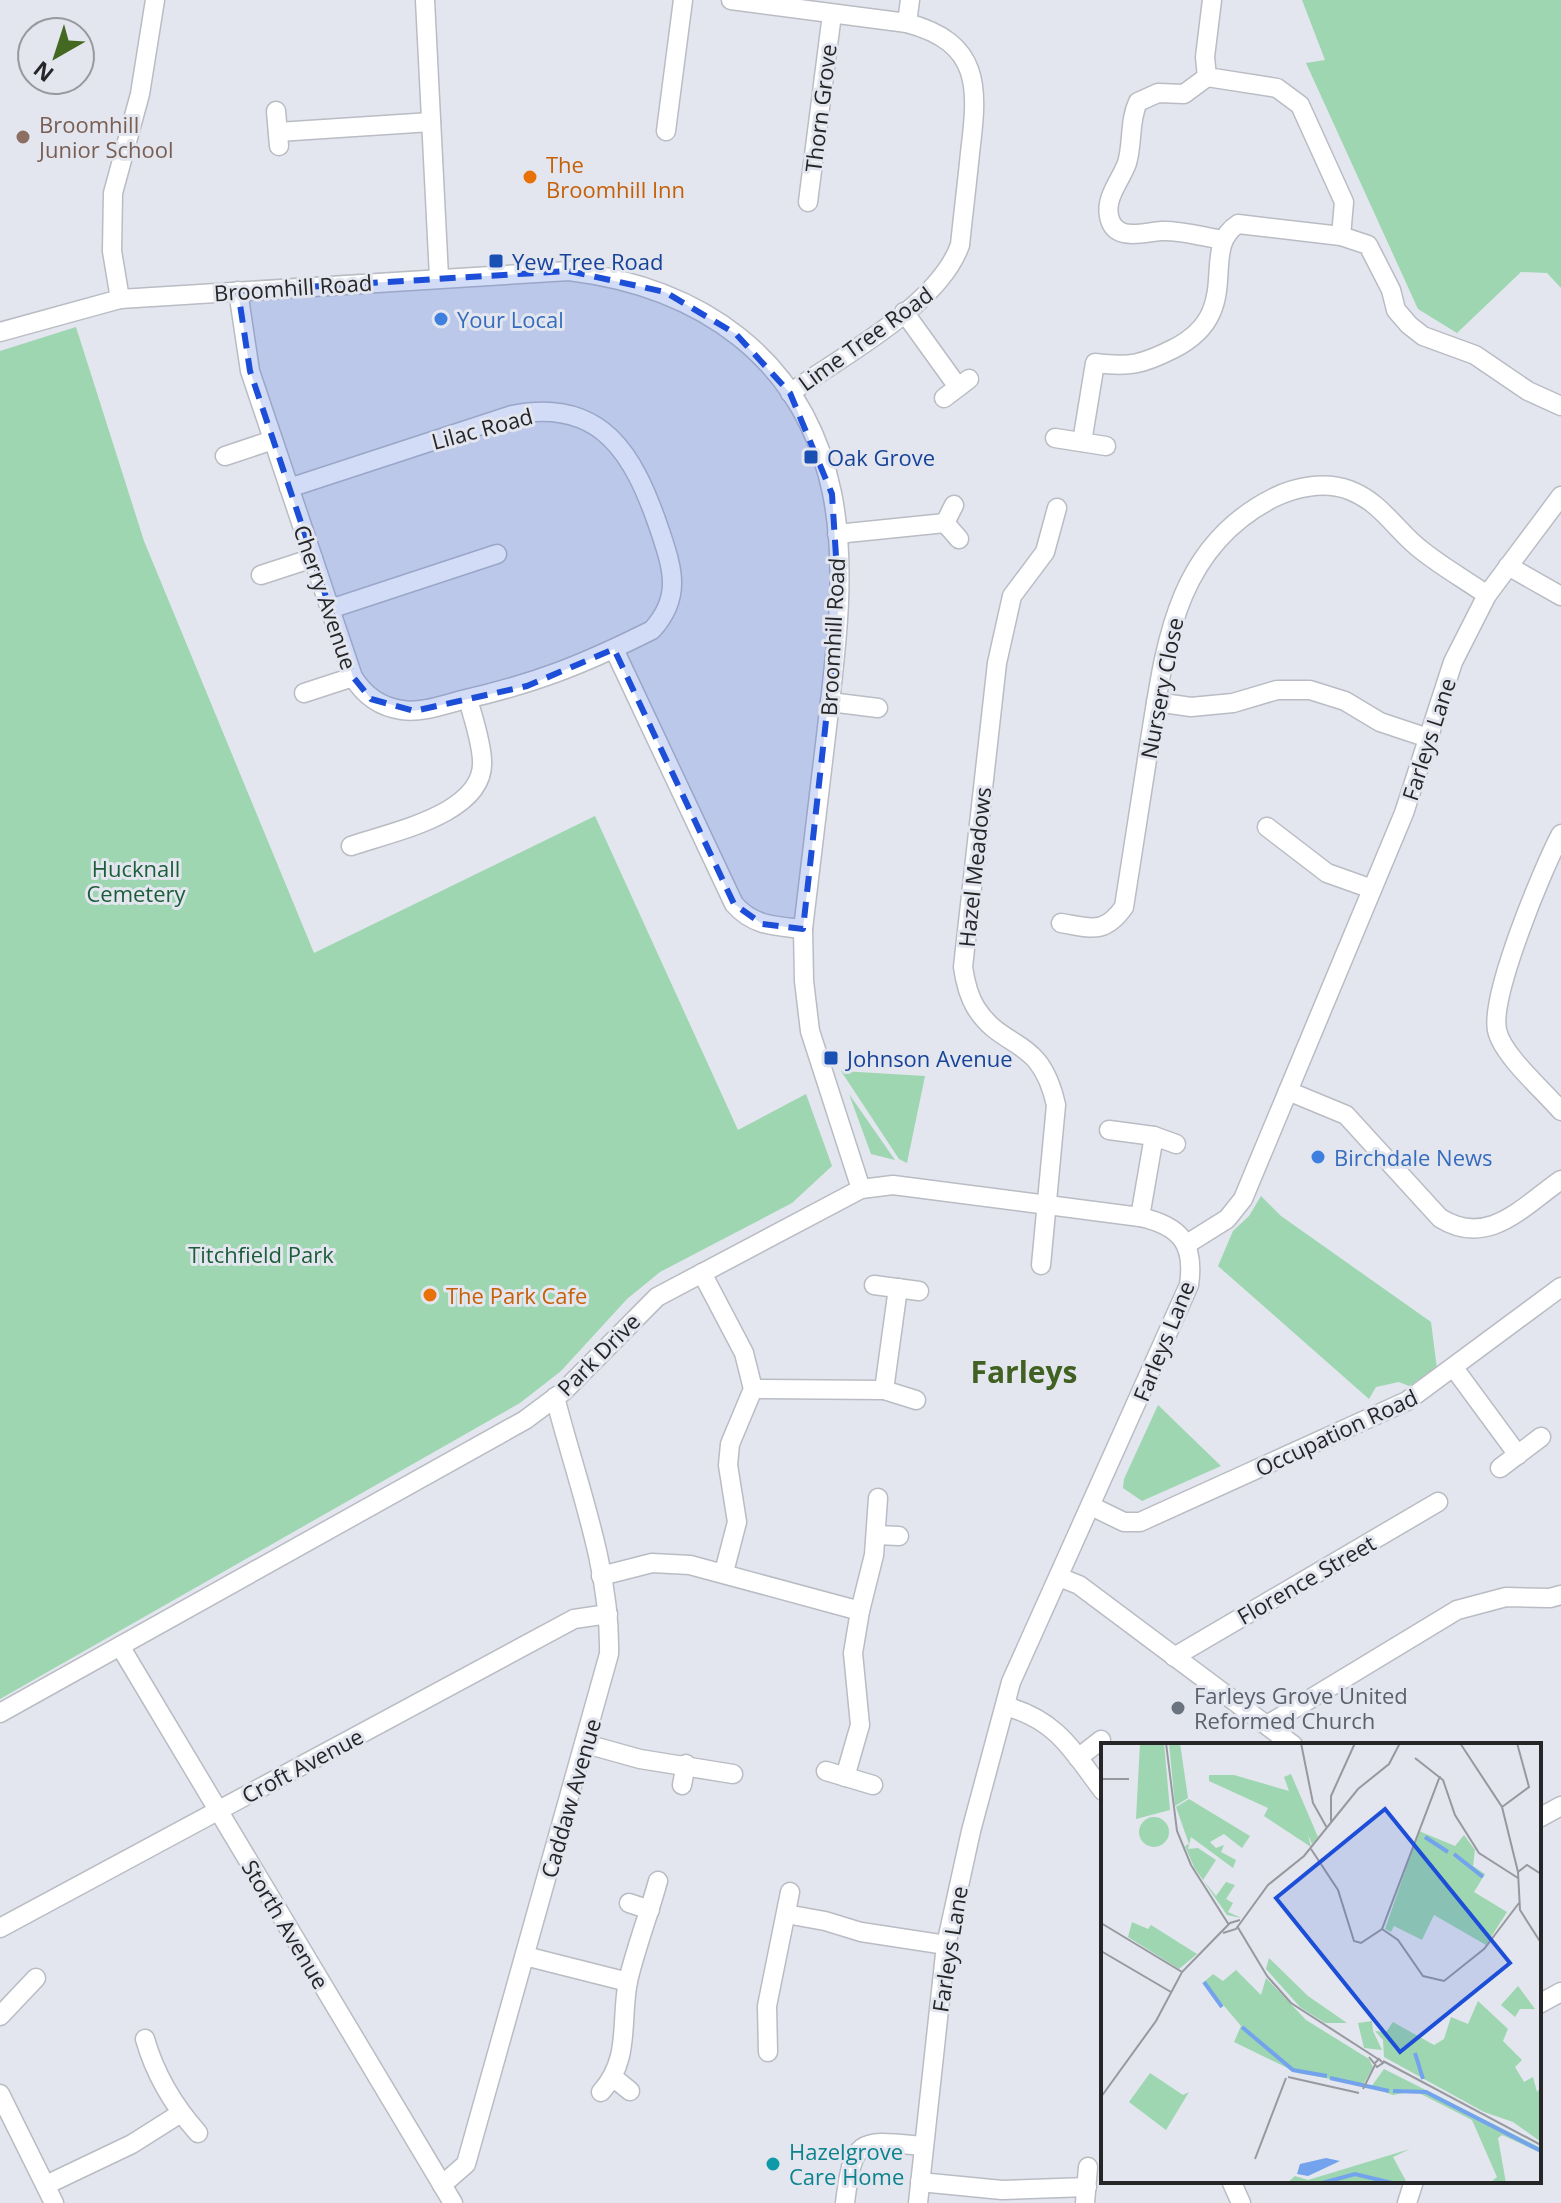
<svg xmlns="http://www.w3.org/2000/svg" width="1561" height="2203" viewBox="0 0 1561 2203" font-family="'Open Sans',sans-serif">
	<rect width="100%" height="100%" fill="#e3e6ee"/>
	<g fill="#9dd6b0">
		<polygon points="1302,0 1561,0 1561,288 1547,273 1521,272 1457,333 1418,309 1306,63 1325,60"/>
		<polygon points="76,327 144,541 314,953 595,816 738,1130 806,1094 832,1166 792,1203 660,1272 627,1299 561,1371 520,1403 0,1699 0,351"/>
		<polygon points="841,1071 925,1076 907,1163 899,1159"/>
		<polygon points="849,1094 895,1160 871,1154"/>
		<polygon points="1261,1196 1281,1216 1431,1322 1437,1369 1409,1386 1399,1382 1376,1387 1369,1399 1218,1266 1233,1231 1249,1216"/>
		<polygon points="1158,1405 1221,1466 1142,1501 1123,1488 1124,1479"/>
	</g>
	<g fill="none" stroke-linecap="round" stroke-linejoin="round">
		<g stroke="#babcc4" stroke-width="21">
			<g id="minor">
				<polyline points="425,0 439,277"/>
				<path d="M731 0 907 23C982 43 978 88 970 153 967 184 963 215 960 245 939 305 842 356 790 393"/>
				<polyline points="907,23 910,0"/>
				<path d="M1207 77 1184 94 1158 93 1138 102C1129 121 1133 143 1127 163 1121 180 1105 197 1109 216 1114 243 1144 232 1161 231 1181 230 1204 237 1223 240"/>
				<polyline points="1207,77 1277,88 1300,105 1344,202 1341,236"/>
				<polyline points="1207,77 1205,57 1212,0"/>
				<polyline points="276,111 279,146"/>
				<polyline points="666,131 683,0"/>
				<polyline points="278,132 431,122"/>
				<polyline points="808,202 832,14"/>
				<path d="M238 291 250 371 353 677C364 695 380 707 402 710 421 713 443 705 462 700 537 683 584 664 652 630 683 596 672 567 659 528 634 455 602 397 512 415L289 488"/>
				<polyline points="120,299 112,251 113,193 140,94 155,0"/>
				<polyline points="904,312 958,387"/>
				<path d="M0 332 120 299 569 271C700 287 804 357 832 493 848 572 835 657 826 736 818 800 811 865 803 929L804 981 810 1031 861 1189"/>
				<polyline points="944,398 969,379"/>
				<polyline points="1055,438 1106,446"/>
				<path d="M1082 442 1095 363C1130 367 1141 365 1173 349 1247 312 1197 250 1238 224L1341 236 1368 245 1391 290 1396 310 1409 325 1423 336 1475 355 1528 391 1561 406"/>
				<polyline points="225,456 273,440"/>
				<polyline points="954,505 945,523 959,539"/>
				<polyline points="837,534 945,523"/>
				<polyline points="1508,566 1561,596"/>
				<polyline points="261,575 313,558"/>
				<polyline points="330,609 497,554"/>
				<path d="M614 649 734 904C753 926 775 926 803 929"/>
				<polyline points="304,693 353,677"/>
				<polyline points="830,702 878,708"/>
				<polyline points="1156,702 1191,707 1233,703 1277,690 1310,690 1345,701 1380,722 1428,738"/>
				<polyline points="1267,827 1327,873 1372,889"/>
				<path d="M1561 834C1543 868 1490 995 1497 1030 1502 1055 1544 1091 1561 1111"/>
				<path d="M351 846C391 832 486 814 482 760 481 740 473 718 468 699"/>
				<path d="M1061 923C1091 928 1104 935 1124 907 1132 854 1141 800 1149 746 1165 648 1174 548 1273 498 1295 487 1324 481 1349 490 1378 501 1391 523 1413 543 1435 563 1463 578 1487 595"/>
				<path d="M1288 1091 1346 1115 1440 1218C1488 1248 1522 1207 1561 1180"/>
				<polyline points="1109,1130 1154,1136 1176,1144"/>
				<polyline points="1140,1217 1154,1136"/>
				<polyline points="1187,1244 1227,1219 1243,1199 1404,813 1453,662 1487,595 1561,496"/>
				<path d="M1041 1265 1056 1105C1040 1034 1004 1052 976 1008 968 995 965 981 963 967L997 663 1012 596 1045 552 1057 508"/>
				<polyline points="702,1273 744,1353 753,1389 730,1444 728,1465 737,1522 724,1572"/>
				<polyline points="874,1285 919,1291"/>
				<polyline points="1454,1368 1518,1455"/>
				<polyline points="753,1389 884,1390 898,1288"/>
				<polyline points="884,1390 916,1400"/>
				<polyline points="1500,1468 1541,1437"/>
				<polyline points="1091,1506 1124,1522 1140,1522 1407,1401 1561,1287"/>
				<polyline points="876,1535 899,1536"/>
				<polyline points="601,1576 652,1563 690,1565 860,1611 874,1555 878,1498"/>
				<polyline points="1059,1577 1079,1585 1293,1745"/>
				<polyline points="120,1646 453,2203"/>
				<polyline points="1174,1657 1438,1502"/>
				<path d="M1005 1706C1057 1720 1072 1750 1103 1791"/>
				<path d="M0 1713 525 1420 564 1391 657 1297 861 1189 893 1185 1140 1217C1181 1226 1195 1244 1189 1285L1011 1682 971 1831 946 1945 918 2203"/>
				<polyline points="1267,1725 1457,1610 1506,1597 1550,1598 1561,1595"/>
				<polyline points="586,1744 640,1759 733,1774"/>
				<polyline points="1078,1758 1101,1740"/>
				<polyline points="826,1771 873,1785"/>
				<polyline points="845,1777 860,1725 853,1653 860,1611"/>
				<polyline points="682,1785 686,1764"/>
				<polyline points="1539,1818 1561,1806"/>
				<polyline points="629,1903 650,1910"/>
				<polyline points="786,1914 825,1921 861,1932 946,1945"/>
				<polyline points="0,1928 574,1619 608,1614"/>
				<polyline points="525,1956 628,1982"/>
				<polyline points="1539,2004 1561,1992"/>
				<polyline points="0,2016 36,1978"/>
				<path d="M145 2039C155 2074 174 2106 198 2133"/>
				<polyline points="768,2052 767,2006 790,1892"/>
				<polyline points="614,2078 630,2091"/>
				<path d="M601 2092C631 2059 620 2022 628 1981 636 1947 649 1914 658 1881"/>
				<polyline points="0,2094 54,2203"/>
				<polyline points="920,2182 1002,2190 1087,2187"/>
				<polyline points="1232,2183 1241,2203"/>
				<polyline points="46,2185 132,2144 181,2113"/>
				<path d="M442 2185 466 2164 609 1654C611 1568 576 1480 555 1397"/>
				<path d="M845 2203C853 2136 860 2140 923 2146"/>
				<polyline points="1085,2203 1088,2167"/>
				<polyline points="1407,2203 1414,2181"/>
			</g>
		</g>
		<use href="#minor" stroke="#fff" stroke-width="18"/>
	</g>
	<path fill="#1d4ed8" fill-opacity="0.2" stroke="#1d4ed8" stroke-width="6" stroke-dasharray="16 10" stroke-linejoin="round" d="M569 271 665 292 736 334 790 393 832 494 839 603 803 929 762 924 734 904 614 649 527 686 414 711 371 699 353 677 250 371 238 291Z"/>
	<circle fill="#8d6e63" stroke="#e3e6ee" stroke-width="3" cx="23" cy="137" r="8"/>
	<g fill="#e8710a" stroke="#e3e6ee" stroke-width="3">
		<circle cx="530" cy="177" r="8"/>
		<circle cx="430" cy="1295" r="8"/>
	</g>
	<g fill="#1a4fb4" stroke="#e3e6ee" stroke-width="3">
		<rect x="488" y="253" width="16" height="16" rx="4"/>
		<rect x="803" y="449" width="16" height="16" rx="4"/>
		<rect x="823" y="1050" width="16" height="16" rx="4"/>
	</g>
	<g fill="#3f7fe0" stroke="#e3e6ee" stroke-width="3">
		<circle cx="441" cy="319" r="8"/>
		<circle cx="1318" cy="1157" r="8"/>
	</g>
	<circle fill="#6b7280" stroke="#e3e6ee" stroke-width="3" cx="1178" cy="1708" r="8"/>
	<circle fill="#0f9aa8" stroke="#e3e6ee" stroke-width="3" cx="773" cy="2164" r="8"/>
	<g text-anchor="middle" dominant-baseline="central" stroke-width="6" stroke-linejoin="round" paint-order="stroke">
		<g font-size="22" fill="#262629" stroke="#e3e6ee">
			<text transform="translate(820 108) rotate(-83)">Thorn Grove</text>
			<text transform="translate(293 287) rotate(-4)">Broomhill Road</text>
			<text transform="translate(865 338) rotate(-36)">Lime Tree Road</text>
			<text transform="translate(482 428) rotate(-15)">Lilac Road</text>
			<text transform="translate(326 597) rotate(71)">Cherry Avenue</text>
			<text transform="translate(832 637) rotate(-87)">Broomhill Road</text>
			<text transform="translate(1161 688) rotate(-79)">Nursery Close</text>
			<text transform="translate(1428 739) rotate(-72)">Farleys Lane</text>
			<text transform="translate(974 867) rotate(-84)">Hazel Meadows</text>
			<text transform="translate(1163 1341) rotate(-68)">Farleys Lane</text>
			<text transform="translate(598 1354) rotate(-45)">Park Drive</text>
			<text transform="translate(1336 1432) rotate(-25)">Occupation Road</text>
			<text transform="translate(1306 1579) rotate(-30)">Florence Street</text>
			<text transform="translate(302 1765) rotate(-28)">Croft Avenue</text>
			<text transform="translate(570 1798) rotate(-74)">Caddaw Avenue</text>
			<text transform="translate(286 1924) rotate(59)">Storth Avenue</text>
			<text transform="translate(949 1949) rotate(-81)">Farleys Lane</text>
		</g>
		<g font-size="22" fill="#785e54" stroke="#e3e6ee" text-anchor="start">
			<text x="39" y="124">Broomhill<tspan x="39" dy="25">Junior School</tspan></text>
		</g>
		<g font-size="22" fill="#c56008" stroke="#e3e6ee" text-anchor="start">
			<text x="546" y="164">The<tspan x="546" dy="25">Broomhill Inn</tspan></text>
			<text x="446" y="1295">The Park Cafe</text>
		</g>
		<g font-size="22" fill="#164399" stroke="#e3e6ee" text-anchor="start">
			<text x="512" y="261">Yew Tree Road</text>
			<text x="827" y="457">Oak Grove</text>
			<text x="847" y="1058">Johnson Avenue</text>
		</g>
		<g font-size="22" fill="#366cbe" stroke="#e3e6ee" text-anchor="start">
			<text x="457" y="319">Your Local</text>
			<text x="1334" y="1157">Birchdale News</text>
		</g>
		<g font-size="22" fill="#1c5e39" stroke="#e3e6ee">
			<text x="136" y="868">Hucknall<tspan x="136" dy="25">Cemetery</tspan></text>
			<text x="261" y="1254">Titchfield Park</text>
		</g>
		<g font-size="22" fill="#5b616d" stroke="#e3e6ee" text-anchor="start">
			<text x="1194" y="1695">Farleys Grove United<tspan x="1194" dy="25">Reformed Church</tspan></text>
		</g>
		<g font-size="22" fill="#0d838f" stroke="#e3e6ee" text-anchor="start">
			<text x="789" y="2151">Hazelgrove<tspan x="789" dy="25">Care Home</tspan></text>
		</g>
		<g font-size="30" font-weight="bold" fill="#406121" stroke="#e3e6ee">
			<text x="1024" y="1371">Farleys</text>
		</g>
	</g>
	<g transform="translate(1101 1743)">
		<rect width="440" height="440" fill="#e3e6ee"/>
		<path d="M39 0H63L69 67 35 76ZM68 0H79L87 55 74 63ZM190 31 217 94 211 101 207 92 210 104 163 73 167 65 108 38V32H133L188 48 183 34ZM88 56 149 93 141 105 123 91 109 99 115 105 123 102 120 109 135 117 132 125 90 94 87 106 97 105 115 117 102 137 115 153 125 139 134 142 125 156 132 160 127 169 140 175 126 172 93 124 84 103 88 101 75 64ZM38 89a15 15 0 1 1 30 0a15 15 0 1 1-30 0ZM318 88 354 103 363 92 374 107 372 123 384 131 373 149 406 169 385 202 333 172 321 197 293 183 290 189 284 186ZM31 179 47 186 50 182 96 211 78 226 27 194ZM168 215 207 253 246 280H224L199 264 165 226ZM135 227 160 252 165 235 205 277 268 316 272 324 262 342 197 330 133 299 140 283 103 239 112 231 122 238ZM417 243 434 266H419L414 274 400 262ZM377 258 407 286 402 298 421 317 414 324 423 339 432 334 436 349 440 344V399L412 379 383 369 283 314 282 297 274 288 285 289 292 279 333 302 343 296 350 274 367 281ZM271 278 272 288 281 307 263 305 257 280ZM283 326 440 405V410L401 392 397 395 405 440H389L396 434 371 377 314 348 292 352 270 344ZM49 330 82 352 88 349 65 387 28 359ZM309 406 292 414 306 440H186L194 433 207 437Z" fill="#9dd6b0"/>
		<path d="M225 415 239 418 207 433 196 431 199 421Z" fill="#74a3ed"/>
		<path fill="none" stroke="#74a3ed" stroke-width="4" d="M324 94 347 109M353 111 382 134M103 239 121 264M141 284 192 327 226 333M314 310 322 336M229 335 288 348M292 348 325 349 440 408M221 440 254 431 291 440"/>
		<path fill="none" stroke="#97999f" stroke-width="2" d="M65 0 76 88 90 122 128 182M200 0 212 60 226 85M359 0 401 64 417 129 419 167 440 200M314 15 342 37 354 72 378 110 417 135M0 36H28M401 64 428 44 416 0M230 80V53L254 0M210 106 237 147 253 198 260 200 281 186 339 33M417 129 426 122 440 131M0 180 81 229M136 183 166 233 190 260 277 316M281 186 297 197 322 233 343 238 383 206 418 160M122 190 135 186 167 142 203 113 257 46 288 21 299 0M0 208 70 249M268 314 276 324 282 320 278 316 273 321M282 318 440 402M187 334 258 350M262 346 274 322M0 354 55 278 81 229 129 180 139 177M154 416 185 335"/>
		<path fill="#1d4ed8" fill-opacity="0.15" stroke="#1d4ed8" stroke-width="4" d="M284 66 409 220 299 309 175 155Z"/>
		<rect width="440" height="440" fill="none" stroke="#262629" stroke-width="4"/>
	</g>
	<g transform="translate(56 56) rotate(219)"><circle r="38" fill="#e3e6ee" stroke="#97999f" stroke-width="2"/>
	<path d="M0-6L14 30L0 20L-14 30Z" fill="#446821"/>
	<text y="-12" font-size="22" font-weight="bold" text-anchor="middle" fill="#262629">N</text>
	</g>
</svg>
